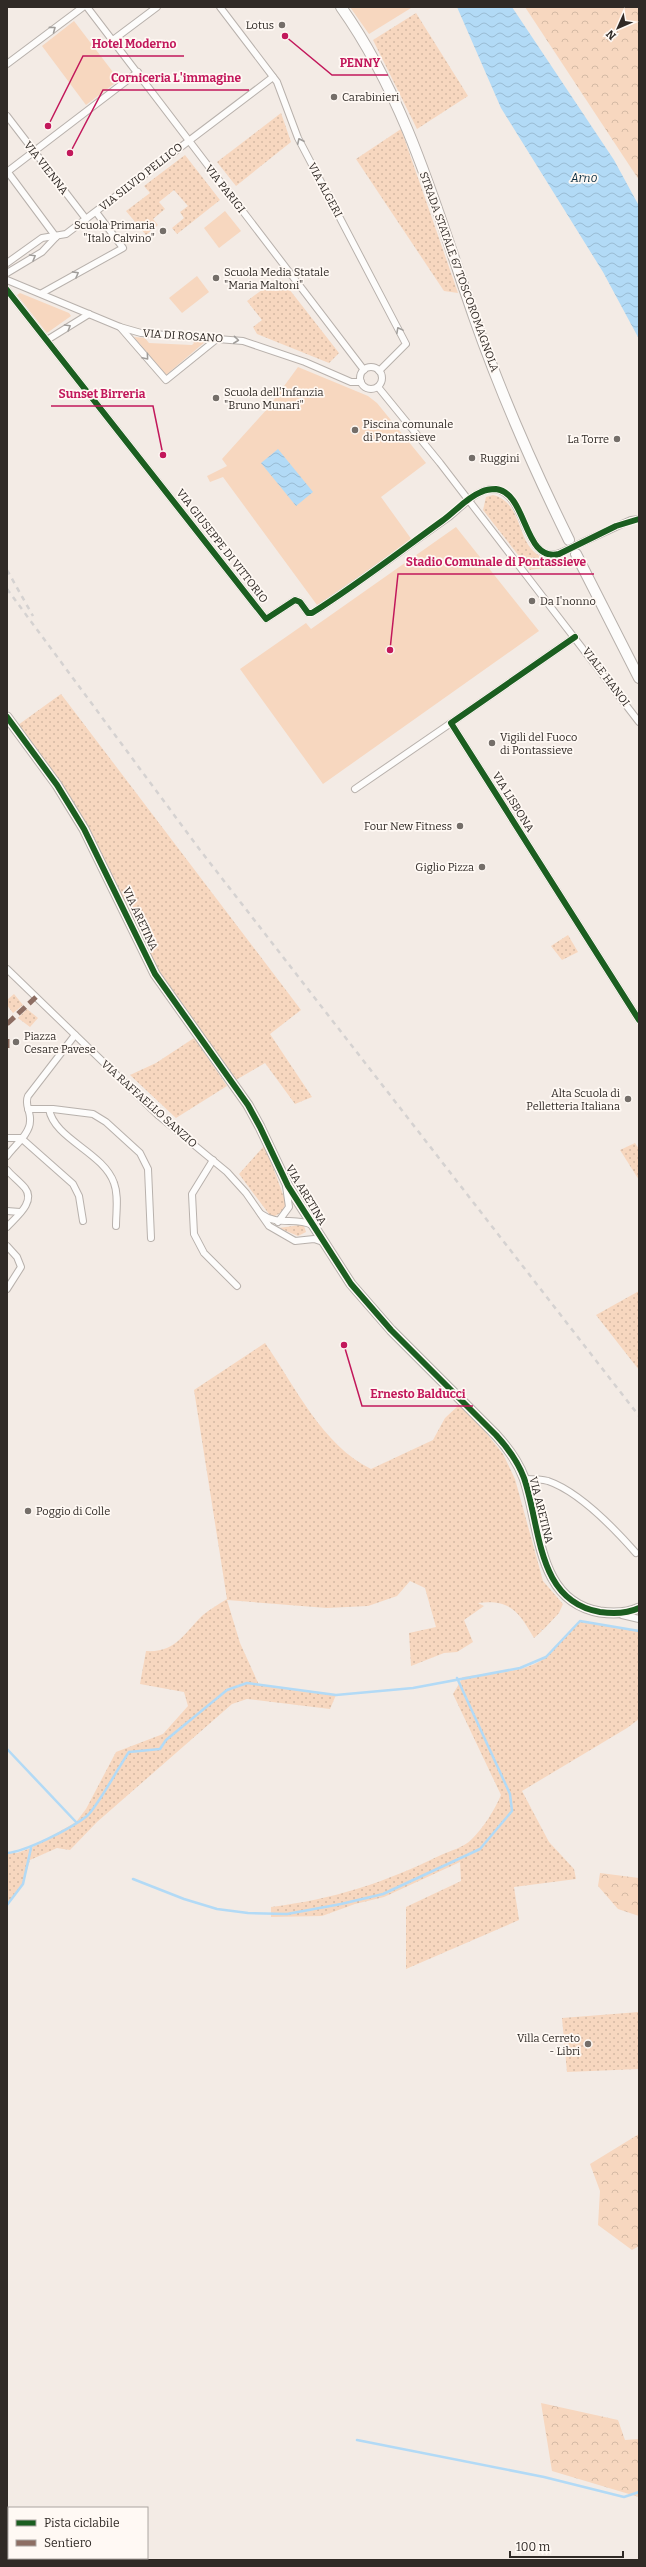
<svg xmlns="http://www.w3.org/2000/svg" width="646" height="2567" viewBox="0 0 646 2567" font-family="Bitter,serif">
	<defs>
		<pattern id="grass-dots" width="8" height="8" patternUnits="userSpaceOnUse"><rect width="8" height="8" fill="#f7d7bf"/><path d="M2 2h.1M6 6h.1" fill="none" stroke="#d4b9a4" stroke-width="1.8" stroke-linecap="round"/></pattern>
		<pattern id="forest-crowns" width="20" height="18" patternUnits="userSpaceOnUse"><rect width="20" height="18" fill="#f7d7bf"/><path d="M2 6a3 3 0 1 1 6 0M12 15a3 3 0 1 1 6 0" fill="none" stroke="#d4b9a4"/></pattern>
		<pattern id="water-waves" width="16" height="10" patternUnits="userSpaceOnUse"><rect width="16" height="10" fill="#b2daf6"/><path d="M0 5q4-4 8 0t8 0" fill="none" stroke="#99bbd3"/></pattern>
	</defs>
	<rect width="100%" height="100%" fill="#f3ebe5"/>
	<g fill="url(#grass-dots)">
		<polygon points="416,13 468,96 417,129 373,40"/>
		<polygon points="281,113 291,142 236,186 217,162"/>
		<polygon points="401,129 458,293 444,291 356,159"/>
		<polygon points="185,155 220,200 177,234 172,228 184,218 180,212 188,206 174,190 159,202 165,209 153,219 158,225 146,235 126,211 150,193 144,186"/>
		<polygon points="282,280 339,353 329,363 257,334 253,327 262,320 247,301 266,287 269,290"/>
		<path d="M493 495C532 505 509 568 567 558L571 564 530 570 483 510 486 497Z"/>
		<polygon points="61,694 301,1010 270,1034 312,1097 295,1104 265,1063 236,1080 158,972 83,819 18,725"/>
		<polygon points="568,935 578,952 562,960 551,946"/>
		<polygon points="14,994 23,1005 13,1013 7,1005 7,1000"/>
		<polygon points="27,1009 38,1018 30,1027 18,1018"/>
		<polygon points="194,1038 227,1086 176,1118 130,1075 156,1063"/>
		<polygon points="635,1143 639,1149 639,1180 620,1150"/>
		<polygon points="265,1145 286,1203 282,1212 273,1217 269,1214 239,1174"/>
		<polygon points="300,1225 304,1226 306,1232 298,1236 279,1228"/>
		<polygon points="639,1291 639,1370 596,1315"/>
		<path d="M265 1343C295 1386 322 1445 371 1469L433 1440 445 1418 459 1405 483 1429 503 1454 515 1479 543 1581 563 1604 559 1613 543 1630 540 1629 542 1631 534 1638C519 1612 510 1599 478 1603L484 1606 464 1620 473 1642 457 1652 444 1653 411 1666 409 1633 436 1627 425 1588 410 1581 397 1596 368 1606 327 1608 227 1600 240 1643 259 1685 336 1695 330 1709 247 1699 232 1704 97 1822 70 1850 57 1848 30 1860 23 1884 7 1905V1853H17L31 1848 76 1822 86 1809 116 1752 163 1734 188 1706 184 1692 140 1684 146 1651C176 1653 184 1633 203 1615 210 1609 219 1604 227 1599L194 1390Z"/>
		<path d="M580 1621 639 1631V1719L627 1728 522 1791 549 1842 574 1869 576 1879 514 1887 519 1920 406 1969V1907L461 1881 460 1862 384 1897 355 1904 322 1916 271 1917V1907C334 1899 384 1883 441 1855 450 1851 464 1847 471 1840 484 1827 494 1811 501 1795L453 1694 463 1677C488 1672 526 1674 546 1657 559 1646 569 1633 580 1621Z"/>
		<polygon points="639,2012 639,2069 567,2072 562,2018"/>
	</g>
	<g fill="url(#forest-crowns)">
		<polygon points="525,7 639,7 639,180"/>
		<polygon points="600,1873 639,1878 639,1916 618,1909 598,1886"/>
		<polygon points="639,2134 639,2246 632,2250 598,2225 600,2191 590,2164"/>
		<polygon points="541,2403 618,2420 625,2440 639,2439 639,2497 552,2471"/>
	</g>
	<g fill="#f7d7bf">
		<polygon points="350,7 411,7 411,8 369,34"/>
		<polygon points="74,21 119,80 86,105 42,46"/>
		<polygon points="225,211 241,231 219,248 204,228"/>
		<polygon points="197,276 209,292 182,313 169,298"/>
		<polygon points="20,293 69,313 71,316 47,333 17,295"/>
		<polygon points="134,337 145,338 149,343 192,345 194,343 192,340 206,341 166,375"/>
		<polygon points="298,367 368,396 377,403 426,463 381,497 412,540 317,605 223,477 210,482 207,476 227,466 222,459 268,408"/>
		<polygon points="456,527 539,631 323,784 240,669 306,623 311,629"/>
	</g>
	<g fill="url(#water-waves)">
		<polygon points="457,7 512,7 614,160 639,206 639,339 603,272 501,108"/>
		<polygon points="278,449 313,492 296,506 261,463"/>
	</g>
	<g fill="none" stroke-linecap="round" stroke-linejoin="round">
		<g stroke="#b2daf6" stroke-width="2.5">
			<polyline points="7,1749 76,1822"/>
			<path d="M7 1853C25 1852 72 1828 87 1816 98 1806 119 1766 129 1752L160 1749 166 1740 227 1690 247 1683 336 1695 413 1688 520 1668 546 1657 580 1621 639 1631"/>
			<polyline points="133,1879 184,1899 217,1909 248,1913 287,1914 341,1904 383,1894 480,1849 512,1811 510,1794 457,1678"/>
			<polyline points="7,1905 23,1884 31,1848"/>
			<polyline points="357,2440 544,2477 624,2497 639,2492"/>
		</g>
		<g stroke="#b8b1ac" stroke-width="8">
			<g id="street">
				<polyline points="87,7 364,370"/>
				<polyline points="220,7 277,82 298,138 406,344 379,371"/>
				<polyline points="113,40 157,7"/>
				<polyline points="7,64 83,7"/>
				<polyline points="7,116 86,219"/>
				<polyline points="7,171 56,237"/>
				<polyline points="7,172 138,72"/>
				<polyline points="7,263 42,238 66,234 273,77"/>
				<polyline points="7,273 42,252 56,237"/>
				<polyline points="7,280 120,327 141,333 243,341 305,362 351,382 361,382"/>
				<path d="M7 290 266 619 295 600 300 602 308 613H312C359 583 403 549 449 517 458 510 467 500 477 494 482 491 488 489 494 489 528 491 524 570 562 552"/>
				<polyline points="42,293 123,248 96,212"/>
				<polyline points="120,327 166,380 218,338"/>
				<polyline points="47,340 89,314"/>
				<circle cx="371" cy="378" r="11"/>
				<polyline points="378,387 440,463 639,722"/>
				<polyline points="583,542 631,520 639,519"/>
				<polyline points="575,637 451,723 639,1020"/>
				<polyline points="355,789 451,723"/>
				<polyline points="7,969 159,1116 227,1172 246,1193 269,1226 295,1241 314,1239 323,1242"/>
				<polyline points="28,1109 53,1109 93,1114 106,1122 140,1153 148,1169 151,1238"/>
				<path d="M49 1109C54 1139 103 1152 114 1183 119 1196 116 1212 116 1226"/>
				<polyline points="7,1138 21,1138 73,1184 79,1196 83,1221"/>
				<path d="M7 1156C14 1146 30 1134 30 1121 31 1111 24 1105 28 1096L75 1035"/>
				<polyline points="213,1160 192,1194 194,1234 204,1253 237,1286"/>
				<path d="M7 1170C12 1176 19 1181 25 1188 36 1202 16 1217 7 1227"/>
				<polyline points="7,1211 20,1212"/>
				<path d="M261 1214C277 1226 296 1217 312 1225"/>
				<polyline points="278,1222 289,1207 286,1186"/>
				<polyline points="7,1246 17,1257 21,1267 7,1289"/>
				<path d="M524 1479C531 1479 541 1479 548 1481 580 1492 614 1528 636 1553"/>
				<polyline points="622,1615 639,1619"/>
			</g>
		</g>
		<g stroke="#b8b1ac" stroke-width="11">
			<path id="secondary" d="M7 717 57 785 84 829 155 974 248 1105 260 1127 288 1186 351 1284 391 1330 496 1435C508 1448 518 1462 524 1478 541 1527 536 1601 600 1612 614 1614 626 1614 639 1608"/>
		</g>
		<g stroke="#b8b1ac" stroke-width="12">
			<g id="primary">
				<path d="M341 7C407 100 437 211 474 317 501 394 533 467 569 540"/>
				<polyline points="576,554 639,678"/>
			</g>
		</g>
		<use href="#street" stroke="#fdfcfb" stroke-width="6"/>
		<use href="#secondary" stroke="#fdfcfb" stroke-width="9"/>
		<use href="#primary" stroke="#fdfcfb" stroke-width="10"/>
		<g stroke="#d5d2d1" stroke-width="2.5" stroke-dasharray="5 5" stroke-linecap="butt">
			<polyline points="7,570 33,616"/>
			<polyline points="7,589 200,850 639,1416"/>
		</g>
		<g stroke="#b8b1ac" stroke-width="8" stroke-linecap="butt">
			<polyline id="street-bridge" points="562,552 583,542"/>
		</g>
		<use href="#street-bridge" stroke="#fdfcfb" stroke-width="6"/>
		<g stroke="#8d6e63" stroke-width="5" stroke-dasharray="10 5" stroke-linecap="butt">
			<polyline points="416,7 416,8"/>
			<polyline points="7,1024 36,997"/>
			<polyline points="7,1039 7,1048"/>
		</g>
		<g stroke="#fff9f4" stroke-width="8">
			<g id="cycleway">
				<path d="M7 290 266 619 295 600 300 602 308 613H312C357 585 399 552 442 521 455 512 466 498 481 492 485 490 491 489 496 489 528 493 523 563 559 554L616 526 639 519"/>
				<polyline points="575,637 451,723 639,1020"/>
				<path d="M7 717 57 785 84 829 155 974 248 1105 260 1127 288 1186 351 1284 391 1330 496 1435C508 1448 518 1462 524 1478 541 1527 536 1601 600 1612 614 1614 626 1614 639 1608"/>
			</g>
		</g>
		<use href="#cycleway" stroke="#1b5e20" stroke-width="6"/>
	</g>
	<defs><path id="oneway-chevron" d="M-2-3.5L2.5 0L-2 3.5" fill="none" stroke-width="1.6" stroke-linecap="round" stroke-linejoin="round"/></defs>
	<g stroke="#a19e9b">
		<use href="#oneway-chevron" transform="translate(53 29) rotate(-37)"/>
		<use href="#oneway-chevron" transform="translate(300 141) rotate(-115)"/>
		<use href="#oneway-chevron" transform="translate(33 257) rotate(-30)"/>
		<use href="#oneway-chevron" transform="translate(76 274) rotate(-29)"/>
		<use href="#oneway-chevron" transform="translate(68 327) rotate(-31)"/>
		<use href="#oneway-chevron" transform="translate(399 330) rotate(-118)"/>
		<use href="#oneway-chevron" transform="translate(236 340) rotate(6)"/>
		<use href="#oneway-chevron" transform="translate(146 357) rotate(50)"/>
	</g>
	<g fill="#746e69" stroke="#fff9f4" stroke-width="1.5">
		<circle cx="282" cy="25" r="4"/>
		<circle cx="334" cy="97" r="4"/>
		<circle cx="163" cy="231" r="4"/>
		<circle cx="216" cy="278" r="4"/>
		<circle cx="216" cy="398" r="4"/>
		<circle cx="355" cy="430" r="4"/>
		<circle cx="617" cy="439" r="4"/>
		<circle cx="472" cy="458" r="4"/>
		<circle cx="532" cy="601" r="4"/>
		<circle cx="492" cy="743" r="4"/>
		<circle cx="460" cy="826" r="4"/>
		<circle cx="482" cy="867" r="4"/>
		<circle cx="16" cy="1042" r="4"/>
		<circle cx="628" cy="1099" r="4"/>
		<circle cx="28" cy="1511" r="4"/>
		<circle cx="588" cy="2044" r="4"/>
	</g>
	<g text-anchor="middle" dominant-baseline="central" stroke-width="3.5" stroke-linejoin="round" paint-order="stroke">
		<g font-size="11" fill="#302a26" stroke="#fff9f4" text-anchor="start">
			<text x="274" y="25" text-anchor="end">Lotus</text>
			<text x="342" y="97">Carabinieri</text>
			<text x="155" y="225" text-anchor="end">Scuola Primaria<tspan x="155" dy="13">"Italo Calvino"</tspan></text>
			<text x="224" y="272">Scuola Media Statale<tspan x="224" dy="13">"Maria Maltoni"</tspan></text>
			<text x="224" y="392">Scuola dell'Infanzia<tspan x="224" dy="13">"Bruno Munari"</tspan></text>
			<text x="363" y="424">Piscina comunale<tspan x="363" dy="13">di Pontassieve</tspan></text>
			<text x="609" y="439" text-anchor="end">La Torre</text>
			<text x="480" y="458">Ruggini</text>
			<text x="540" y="601">Da I'nonno</text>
			<text x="500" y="737">Vigili del Fuoco<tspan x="500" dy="13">di Pontassieve</tspan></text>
			<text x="452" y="826" text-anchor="end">Four New Fitness</text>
			<text x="474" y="867" text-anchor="end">Giglio Pizza</text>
			<text x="24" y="1036">Piazza<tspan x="24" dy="13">Cesare Pavese</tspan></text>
			<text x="620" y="1093" text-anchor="end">Alta Scuola di<tspan x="620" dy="13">Pelletteria Italiana</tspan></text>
			<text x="36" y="1511">Poggio di Colle</text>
			<text x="580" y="2038" text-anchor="end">Villa Cerreto<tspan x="580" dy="13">- Libri</tspan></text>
		</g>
		<g font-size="11" fill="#302a26" stroke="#fff9f4">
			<text transform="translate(46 168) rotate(52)">VIA VIENNA</text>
			<text transform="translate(141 177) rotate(-38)">VIA SILVIO PELLICO</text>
			<text transform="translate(225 189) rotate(52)">VIA PARIGI</text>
			<text transform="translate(325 190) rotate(62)">VIA ALGERI</text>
			<text transform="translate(459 272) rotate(70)">STRADA STATALE 67 TOSCOROMAGNOLA</text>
			<text transform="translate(183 336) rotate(4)">VIA DI ROSANO</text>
			<text transform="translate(222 546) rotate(52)">VIA GIUSEPPE DI VITTORIO</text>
			<text transform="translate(606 677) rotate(53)">VIALE HANOI</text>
			<text transform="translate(513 802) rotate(58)">VIA LISBONA</text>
			<text transform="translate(140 919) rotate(65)">VIA ARETINA</text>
			<text transform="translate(149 1104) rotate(42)">VIA RAFFAELLO SANZIO</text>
			<text transform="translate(306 1195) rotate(59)">VIA ARETINA</text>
			<text transform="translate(541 1510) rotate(76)">VIA ARETINA</text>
		</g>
		<g font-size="12" font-style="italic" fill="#0e3146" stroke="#fff9f4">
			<text x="584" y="178">Arno</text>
		</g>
	</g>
	<path fill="none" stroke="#c2185b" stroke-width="1.5" d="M48 126L83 56H184M285 36L332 75H388M70 153L103 90H249M163 455L153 406H51M390 650L398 574H594M344 1345L362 1406H473"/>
	<g fill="#c2185b" stroke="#fff9f4" stroke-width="1.5">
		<circle cx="48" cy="126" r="4"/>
		<circle cx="285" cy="36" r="4"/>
		<circle cx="70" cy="153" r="4"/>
		<circle cx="163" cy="455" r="4"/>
		<circle cx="390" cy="650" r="4"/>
		<circle cx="344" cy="1345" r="4"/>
	</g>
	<g font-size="12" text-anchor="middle" font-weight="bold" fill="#c2185b" stroke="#fff9f4" stroke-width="3.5" stroke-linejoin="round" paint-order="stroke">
		<text x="134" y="48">Hotel Moderno</text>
		<text x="360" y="67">PENNY</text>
		<text x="176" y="82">Corniceria L'immagine</text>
		<text x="102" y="398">Sunset Birreria</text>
		<text x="496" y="566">Stadio Comunale di Pontassieve</text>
		<text x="418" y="1398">Ernesto Balducci</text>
	</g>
	<rect width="646" height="2567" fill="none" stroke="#302a26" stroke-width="16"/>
	<rect x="8" y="2507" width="140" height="52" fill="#fff9f4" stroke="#aca6a2"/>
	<rect x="16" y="2520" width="20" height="6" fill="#1b5e20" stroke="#aca6a2"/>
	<text x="44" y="2527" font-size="12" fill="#302a26">Pista ciclabile</text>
	<rect x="16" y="2540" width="20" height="6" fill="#8d6e63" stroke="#aca6a2"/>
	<text x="44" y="2547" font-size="12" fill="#302a26">Sentiero</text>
	<g transform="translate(618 28) rotate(225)" stroke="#fff9f4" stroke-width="3" paint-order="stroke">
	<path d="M0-3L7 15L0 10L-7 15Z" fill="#302a26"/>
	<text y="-6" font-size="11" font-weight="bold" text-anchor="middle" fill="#302a26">N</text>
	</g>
	<path d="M510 2551v6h113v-6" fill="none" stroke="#302a26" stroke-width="2"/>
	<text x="516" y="2551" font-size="12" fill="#302a26" stroke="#fff9f4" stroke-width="3" paint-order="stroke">100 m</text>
</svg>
